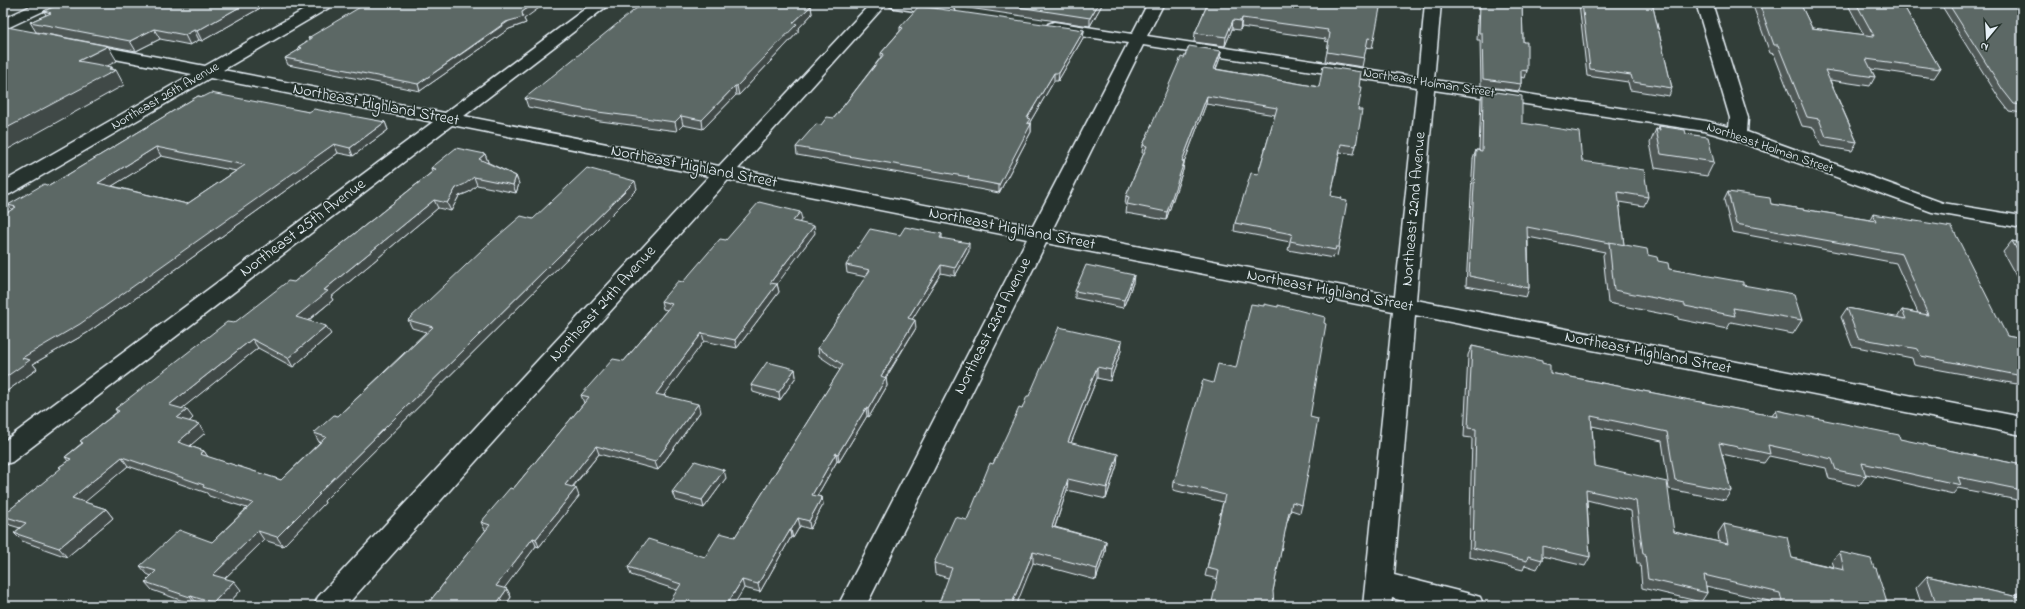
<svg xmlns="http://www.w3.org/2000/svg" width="2025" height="609" viewBox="0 0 2025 609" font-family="'Indie Flower',sans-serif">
	<rect width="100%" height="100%" fill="#323e39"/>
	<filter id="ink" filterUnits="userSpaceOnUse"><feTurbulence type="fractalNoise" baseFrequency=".025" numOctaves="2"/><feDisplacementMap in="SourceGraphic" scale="8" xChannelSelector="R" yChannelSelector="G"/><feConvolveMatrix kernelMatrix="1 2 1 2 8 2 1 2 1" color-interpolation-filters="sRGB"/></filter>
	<g filter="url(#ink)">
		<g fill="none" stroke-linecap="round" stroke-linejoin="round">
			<g stroke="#e8f1f8" stroke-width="3">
				<g id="street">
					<polygon points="37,3 57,3 54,6 3,30 3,19"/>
					<path d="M316 3H335L332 6 223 70 445 113 593 3H611L464 116 719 166 871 3H887L738 169 1033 226 1128 43 1054 32 1048 30 1046 27 1048 24 1054 22 1132 34 1148 3H1164L1147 36 1418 77 1425 3H1441L1434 80 1706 121 1729 127 1730 118 1696 3H1712L1748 118 1747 132 1943 203 2022 216V228L1932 212 1732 139 1704 131 1434 90 1416 300 2022 417V435L1415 315 1394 575 1470 594 1480 597 1484 606H1423L1392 598 1391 606H1363L1393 311 1046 243 866 606H838L1027 239 728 180 346 606H314L318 597 709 176 452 125 12 462 3 465V442L433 122 210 78 10 194 3 196V182L192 74 84 53 78 51 76 48 78 45 84 43 205 66ZM1143 45 1417 87 1395 296 1052 230Z"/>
					<polygon points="887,3 925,3 952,8 955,11 952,14 947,16 895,8 890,6"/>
				</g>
			</g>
			<use href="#street" fill="#26332d" fill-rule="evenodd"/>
		</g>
		<g fill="#4f5957" stroke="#e8f1f8" fill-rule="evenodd">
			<polygon points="62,3 269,3 202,41 199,40 190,45 160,39 136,51 36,32 30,22 46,15 44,11"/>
			<polygon points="935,3 1103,3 1090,26"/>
			<polygon points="1208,3 1374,39 1372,48 1366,47 1362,67 1325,61 1329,42 1325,41 1326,39 1241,27 1240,30 1232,29 1225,46 1194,42 1195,33"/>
			<polygon points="1479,3 1522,3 1523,42 1527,71 1525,78 1521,77 1521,84 1519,91 1481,86 1480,40 1477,40"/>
			<polygon points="1579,3 1652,3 1672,88 1669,96 1630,90 1628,82 1587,76"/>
			<polygon points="1752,3 1800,3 1812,28 1864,35 1847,3 1902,3 1940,69 1934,78 1871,69 1875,77 1870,86 1830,80 1857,142 1852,151 1821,146 1814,128 1802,126 1774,54 1770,53"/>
			<polygon points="1940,3 2022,3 2022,113 2009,111 1999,98"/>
			<polygon points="811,6 812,14 798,29 798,32 739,95 736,95 703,129 683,125 677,131 600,121 528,107 525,98"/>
			<polygon points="524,19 526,23 509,29 420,91 288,65 285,58 299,50 298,47 309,40 308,38"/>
			<polygon points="900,27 1084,30 1083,38 1058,81 1054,81 1030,122 1030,124 1031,124 1031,132 999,193 968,187 968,185 797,155 796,147 834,118 881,57 881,53 900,31"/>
			<polygon points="1221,51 1220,58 1216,69 1319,87 1359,87 1356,146 1354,154 1340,152 1331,196 1341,200 1339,247 1337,256 1334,255 1333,258 1288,250 1290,242 1234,231 1235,223 1258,174 1275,115 1206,104 1184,163 1183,170 1166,220 1126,213 1127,205 1125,205 1126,196 1144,153 1142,153 1143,145 1184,58"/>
			<polygon points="1483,90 1522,123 1582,161 1648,197 1644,206 1619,202 1624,245 1648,255 1658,261 1669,269 1743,285 1802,320 1793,334 1731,322 1727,329 1678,319 1678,317 1608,303 1603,255 1605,252 1528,237 1529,288 1526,297 1466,286 1473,159 1476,150 1479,150 1481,99"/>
			<path d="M198 96 309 112 385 122 388 130 353 156 338 153 87 333 33 364 37 369 3 394V215L12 210 8 205 49 186ZM161 156 236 171 187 204 112 186Z"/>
			<polygon points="1659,126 1714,162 1707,176 1655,168 1650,143 1656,129 1658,130"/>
			<polygon points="485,154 488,162 487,162 516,176 519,184 516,193 477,185 469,192 459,196 451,211 438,208 331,297 333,300 308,321 331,334 293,367 258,348 182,408 193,418 189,422 205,433 189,446 204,451 208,457 281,480 320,442 319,442 314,433 338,416 426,332 412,328 408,320 533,219 637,189 324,501 325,503 283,546 264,540 225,578 241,590 226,606 203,606 198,604 197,606 152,590 145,582 151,576 147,574 140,566 212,542 247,508 209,496 207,493 128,466 84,502 106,509 113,518 67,557 22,541 14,533 20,528 10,525 3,518 3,515 61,469 59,467 68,461 65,457 82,443 80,441 117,412 115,409 234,323 294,282 432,172 431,168"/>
			<polygon points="1728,192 1771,204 1870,220 1873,214 2007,336 2022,339 2022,385 1914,365 1912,358 1852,346 1841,317 1847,308 1897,318 1902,310 1918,313 1896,263 1732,232 1724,200"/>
			<polygon points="802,219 799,222 815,233 776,284 777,284 779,292 737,348 704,341 663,395 700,412 658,470 599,454 573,487 579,496 539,547 536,546 504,588 507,589 511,597 505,606 426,606 486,530 485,530 481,522 513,489 584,403 581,395 624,361 667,310 663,309 661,301 683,282 726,240"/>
			<polygon points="942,234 942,238 969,251 955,276 941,273 912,319 916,328 886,378 887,386 869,417 867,416 839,462 837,461 817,496 822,497 823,505 810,529 800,526 793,538 791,537 760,592 744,588 677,590 631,575 628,567 705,557 735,537 840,370 819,356 818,348 866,277 847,273 846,265 900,235"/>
			<polygon points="2012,241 2022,243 2022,287 2003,252"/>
			<polygon points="1133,283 1123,308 1075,298 1075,291"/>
			<polygon points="1472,346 1542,363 1550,373 1772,416 1776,410 1928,446 2022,465 2022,501 1958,488 1953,494 1866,474 1866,476 1859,486 1829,479 1826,468 1769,456 1764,463 1722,454 1731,491 1725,500 1669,489 1662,441 1592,426 1595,466 1674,532 1719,542 1718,533 1724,524 1792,558 1834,567 1832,561 1840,552 1874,568 1888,606 1774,606 1773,602 1706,586 1707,593 1701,602 1642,588 1640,563 1637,563 1631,511 1587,500 1590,557 1585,566 1542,556 1542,560 1537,569 1525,565 1523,570 1469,557 1472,438 1464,437 1468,355"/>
			<polygon points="1121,351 1110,381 1097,378 1071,443 1117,465 1106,499 1067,490 1055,527 1106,541 1105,552 1096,580 1033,563 948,578 935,574 934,563 967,520 993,464 1029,396"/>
			<polygon points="795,369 796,377 780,400 753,392 751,385"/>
			<polygon points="1310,417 1302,505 1300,513 1291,510 1288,520 1287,520 1273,591 1205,576 1223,502 1173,490 1174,482"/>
			<polygon points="726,478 704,508 675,500 672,492"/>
			<polygon points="1927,576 2013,596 2016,593 2022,606 1922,606 1916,588"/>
		</g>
		<g fill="#404947" stroke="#e8f1f8">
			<polygon points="247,3 269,3 202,41 197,31"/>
			<polygon points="535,3 546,3 524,19 526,23 509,29 420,91 418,84"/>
			<polygon points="1099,3 1103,3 1090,26 1090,18"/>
			<polygon points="811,6 812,14 798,29 798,32 739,95 737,86 793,23"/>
			<polygon points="1242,18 1241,27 1240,30 1241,21"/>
			<polygon points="1233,20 1232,29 1225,46 1226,37"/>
			<polygon points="154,29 160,39 136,51 130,41"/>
			<polygon points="194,30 199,40 190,45 185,35"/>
			<polygon points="1084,30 1083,38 1058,81 1059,73"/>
			<polygon points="108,46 117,61 88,76 78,61"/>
			<polygon points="1221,51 1220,58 1213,77 1214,69"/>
			<polygon points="112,67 114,71 116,70 124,85 3,152 3,130"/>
			<polygon points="1054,73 1054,81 1030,122 1030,126 1031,124 1031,132 999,193 999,185 1027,118"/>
			<polygon points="735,86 736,95 703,129 702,120"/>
			<polygon points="1207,96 1206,104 1184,163 1183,170 1166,220 1167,212 1182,161"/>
			<polygon points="681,116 683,125 677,131 675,122"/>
			<polygon points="385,122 388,130 353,156 350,148"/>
			<polygon points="334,144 338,153 87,333 33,364 37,369 3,394 3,379 22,358"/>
			<polygon points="156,147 161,156 104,191 98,183"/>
			<polygon points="485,154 488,162 482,167 479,159"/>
			<polygon points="516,176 519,184 516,193 513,185"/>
			<polygon points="474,177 477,185 469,192 459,196 451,211 447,203 456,188"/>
			<polygon points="635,181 637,189 324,501 325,503 283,546 277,537 318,494"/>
			<polygon points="434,200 438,208 331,297 333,300 301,326 296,317 324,290"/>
			<polygon points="800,212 802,219 794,229 793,221"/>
			<polygon points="814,226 815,233 772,291 770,283"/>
			<polygon points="969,243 969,251 955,276 955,268"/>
			<polygon points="941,265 941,273 908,326 908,318"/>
			<polygon points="1134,275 1133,283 1123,308 1124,300"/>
			<polygon points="777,284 779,292 737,348 735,340"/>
			<polygon points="915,320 916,328 881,384 881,376"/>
			<polygon points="326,326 331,334 293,367 288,358"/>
			<polygon points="702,333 704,341 659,402 656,394"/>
			<polygon points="252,339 258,348 175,414 169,405"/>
			<polygon points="1122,341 1121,351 1110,381 1111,370"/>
			<polygon points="1097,367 1097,378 1067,453 1068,442"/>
			<polygon points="795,369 796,377 780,400 779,392"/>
			<polygon points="886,378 887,386 869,417 868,409"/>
			<polygon points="698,404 700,412 658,470 655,462"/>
			<polygon points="866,408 867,416 839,462 838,454"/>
			<polygon points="187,410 193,418 183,427 177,418"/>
			<polygon points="199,424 205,433 184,451 178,442"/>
			<polygon points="596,446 599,454 568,492 565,485"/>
			<polygon points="204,451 210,460 200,454"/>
			<polygon points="836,453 837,461 813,503 812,495"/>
			<polygon points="1118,454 1117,465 1106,499 1107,488"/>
			<polygon points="122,457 128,466 79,507 72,498"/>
			<polygon points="724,470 726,478 704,508 702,500"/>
			<polygon points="1068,479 1067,490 1051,538 1052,527"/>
			<polygon points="576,488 579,496 539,547 536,539"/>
			<polygon points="822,497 823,505 810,529 809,521"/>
			<polygon points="106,509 113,518 67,557 59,548"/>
			<polygon points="798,518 800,526 793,538 791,530"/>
			<polygon points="790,530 791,537 760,592 758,584"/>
			<polygon points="258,531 264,540 220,583 213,575"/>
			<polygon points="533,538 536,546 500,594 496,586"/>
			<polygon points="1106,541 1105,552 1096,580 1097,569"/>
			<polygon points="1033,552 1033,563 1016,606 1011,606"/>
			<polygon points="742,580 744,588 733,606 726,606"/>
			<polygon points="234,581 241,590 226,606 215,606 213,603"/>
			<polygon points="507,589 511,597 505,606 495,606"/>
			<polygon points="191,596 198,604 197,606 190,597"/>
		</g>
		<g fill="#5c6865" stroke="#e8f1f8" fill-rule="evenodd">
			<polygon points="62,3 247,3 197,31 194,30 185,35 154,29 130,41 30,22 51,13 44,11"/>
			<polygon points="367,3 535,3 522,12 523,17 506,22 418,84 285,58 302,48 298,47 312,38 308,38"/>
			<polygon points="643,3 791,3 811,6 793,23 797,24 737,86 735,86 702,120 681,116 675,122 598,112 525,98"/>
			<polygon points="992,3 1099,3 1090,18"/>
			<polygon points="1208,3 1381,3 1374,39 1368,38 1364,58 1327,52 1330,33 1327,32 1328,30 1242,18 1241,21 1233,20 1226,37 1195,33"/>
			<polygon points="1480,3 1522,3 1523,42 1527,42 1527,71 1521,70 1521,84 1483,79 1482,33 1479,33"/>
			<polygon points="1582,3 1652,3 1672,88 1633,82 1631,75 1590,69"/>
			<polygon points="1759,3 1800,3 1812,28 1874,36 1856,3 1902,3 1940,69 1866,59 1875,77 1825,70 1857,142 1826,137 1819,119 1807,117 1778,45 1774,45"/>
			<polygon points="1948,3 2022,3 2022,105 2014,104 2003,90"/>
			<polygon points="919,6 1084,30 1059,73 1054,73 1027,118 1030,119 1027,123 1031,124 999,185 968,179 969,177 796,147 816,124 821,125 827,117 834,118 884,54 881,53 903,28 900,27"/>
			<polygon points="7,27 108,46 78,61 112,67 109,69 116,70 3,130 3,92 4,92 3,92 3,28"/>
			<polygon points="1189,46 1221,51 1214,69 1319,87 1323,66 1361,72 1359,87 1362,87 1358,110 1362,110 1356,146 1341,144 1331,196 1342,198 1341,200 1347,201 1339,247 1336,247 1335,250 1290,241 1292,234 1235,223 1251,173 1258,174 1277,108 1207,96 1182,161 1184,162 1167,212 1127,204 1129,197 1126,196 1147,146 1143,145 1181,57 1184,58"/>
			<polygon points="1483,90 1522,96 1522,123 1579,132 1582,161 1644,170 1648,197 1618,192 1624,245 1609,243 1527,227 1529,288 1469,276 1476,150 1482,151"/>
			<path d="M211 93 309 112 314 109 385 122 350 148 334 144 80 324 22 358 30 360 3 379V215L16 207 8 205 44 184 49 186 198 96 203 97ZM156 147 245 165 187 204 98 183Z"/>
			<polygon points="1659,126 1685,130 1686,134 1708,137 1714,162 1661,154 1656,129 1660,130"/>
			<polygon points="456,148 485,154 479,159 516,176 513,185 474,177 465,184 456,188 447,203 434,200 324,290 328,291 296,317 326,326 288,358 252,339 169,405 187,410 177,418 199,424 178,442 204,451 200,454 281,480 326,437 314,433 334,415 338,416 433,327 408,320 484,248 521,216 533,219 587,168 635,181 318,494 320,494 277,537 258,531 213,575 234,581 213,603 191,596 190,597 145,582 156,571 140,566 179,530 212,542 253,503 203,487 204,485 122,457 72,498 106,509 59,548 14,533 26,523 3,516 3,515 61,468 59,467 71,459 65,457 83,443 80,441 119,411 115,409 227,322 234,323 288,281 294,282 436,169 431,168"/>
			<polygon points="1728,192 1770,198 1771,204 1876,221 1873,214 1952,227 2007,336 2022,339 2022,376 1921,356 1918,349 1858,338 1847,308 1906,319 1902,310 1928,315 1902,254 1736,224"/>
			<polygon points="759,202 800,212 793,221 814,226 770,283 777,284 735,340 702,333 656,394 698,404 655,462 596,446 565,485 576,488 536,539 533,538 496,586 507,589 495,606 426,606 490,525 481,522 510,488 513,489 589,397 581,395 613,359 624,361 672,304 661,301 678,281 683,282 720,239 726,240"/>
			<polygon points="905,227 942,234 940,238 969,243 955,268 941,265 908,318 915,320 881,376 886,378 868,409 866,408 838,454 836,453 812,495 822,497 809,521 798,518 791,530 790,530 758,584 742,580 726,606 667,606 681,584 628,567 648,539 705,557 720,533 735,537 843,365 818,348 870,270 846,265 870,229 900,235"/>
			<polygon points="2012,241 2022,243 2022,259"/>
			<polygon points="1609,242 1647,249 1648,255 1657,257 1658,261 1668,263 1669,269 1743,282 1743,285 1794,294 1802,320 1733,308 1735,316 1685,306 1685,304 1614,290"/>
			<polygon points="1086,265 1134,275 1124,300 1075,291"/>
			<polygon points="1251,304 1264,306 1264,304 1278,307 1278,305 1325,317 1324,323 1326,324 1310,417 1318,419 1302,505 1292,502 1290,512 1289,512 1273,591 1274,606 1211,606 1219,571 1207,568 1225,495 1174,482 1203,380 1213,383 1218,364 1236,368"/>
			<polygon points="1059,327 1122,341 1111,370 1097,367 1068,442 1118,454 1107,488 1068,479 1052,527 1106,541 1097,569 1033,552 1011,606 938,606 952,568 934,563 955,517 967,520 990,463 993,464 1019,408 1022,409 1027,396 1029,396"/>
			<polygon points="1472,346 1542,361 1542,363 1550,365 1550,373 1778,417 1776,410 1899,435 1900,439 1928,445 1928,446 2022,465 2022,490 1958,477 1961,485 1862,463 1866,476 1836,470 1832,459 1768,445 1770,454 1719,443 1731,491 1675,480 1667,432 1591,416 1595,466 1667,482 1674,532 1728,544 1724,524 1787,537 1792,558 1844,570 1840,552 1871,559 1874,568 1876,568 1888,606 1783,606 1780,593 1704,575 1707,593 1648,579 1645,554 1643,554 1636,501 1586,490 1590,557 1542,546 1542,560 1528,556 1527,561 1473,548 1476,429 1468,428"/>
			<polygon points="767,362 795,369 779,392 751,385"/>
			<polygon points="695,461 724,470 702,500 672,492"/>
			<polygon points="1927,576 2018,597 2016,593 2022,594 2022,606 1937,606"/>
		</g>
	</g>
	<g text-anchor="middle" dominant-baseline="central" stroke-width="3.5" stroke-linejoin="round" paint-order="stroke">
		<g font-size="13" fill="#e8f1f8" stroke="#26332d">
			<text transform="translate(1429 83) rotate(9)">Northeast Holman Street</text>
			<text transform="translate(165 96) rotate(-30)">Northeast 26th Avenue</text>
			<text transform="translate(1770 148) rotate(19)">Northeast Holman Street</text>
		</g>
		<g font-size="16" fill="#e8f1f8" stroke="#26332d">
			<text transform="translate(376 105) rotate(11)">Northeast Highland Street</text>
			<text transform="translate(694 167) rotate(11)">Northeast Highland Street</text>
			<text transform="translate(1414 209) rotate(-85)">Northeast 22nd Avenue</text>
			<text transform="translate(303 228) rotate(-37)">Northeast 25th Avenue</text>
			<text transform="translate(1012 229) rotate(11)">Northeast Highland Street</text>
			<text transform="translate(1330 291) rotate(11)">Northeast Highland Street</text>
			<text transform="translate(603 304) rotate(-48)">Northeast 24th Avenue</text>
			<text transform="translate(993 326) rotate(-63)">Northeast 23rd Avenue</text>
			<text transform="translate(1648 353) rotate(11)">Northeast Highland Street</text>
		</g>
	</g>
	<rect width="2025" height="609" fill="none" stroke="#26332d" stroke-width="16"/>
	<rect x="8" y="8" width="2009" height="593" fill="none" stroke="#e8f1f8" stroke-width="1.5" filter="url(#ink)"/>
	<g transform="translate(1987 38) rotate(198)" stroke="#26332d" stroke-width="3" paint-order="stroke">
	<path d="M0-3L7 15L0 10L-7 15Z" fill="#e8f1f8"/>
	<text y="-6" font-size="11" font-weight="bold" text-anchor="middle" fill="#e8f1f8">N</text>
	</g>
</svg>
